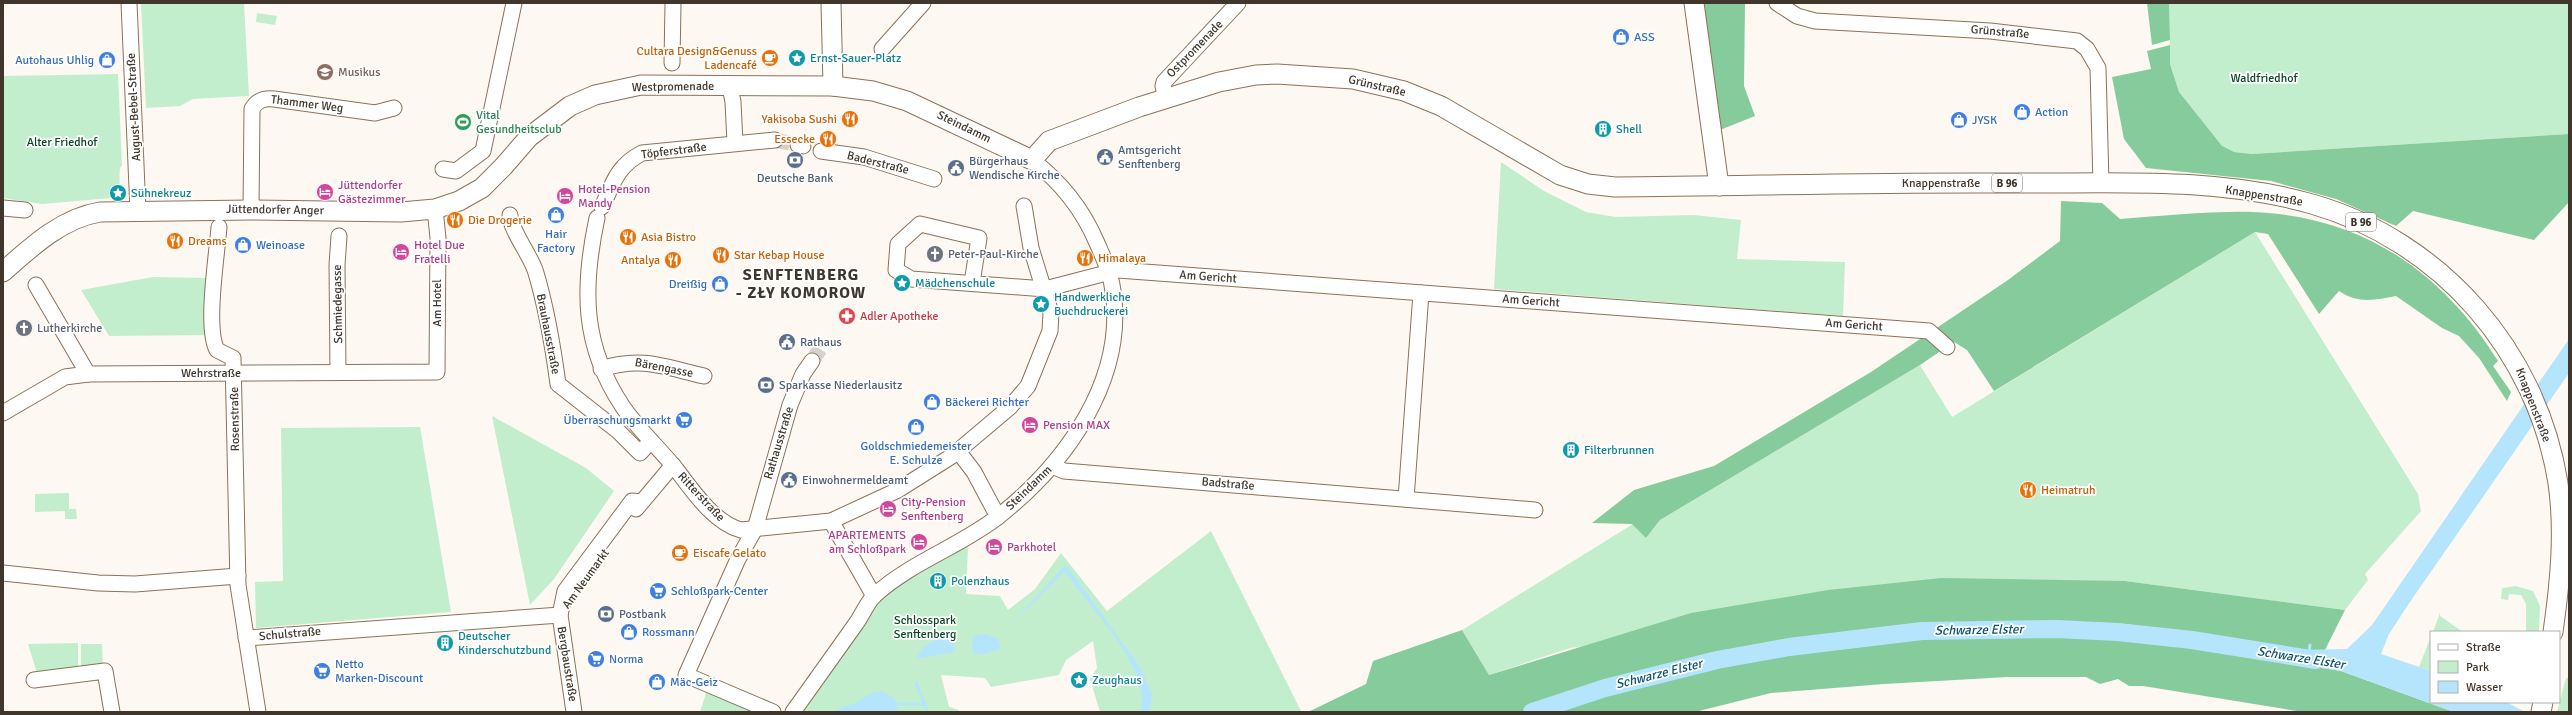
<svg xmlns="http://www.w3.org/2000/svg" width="2572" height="715" viewBox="0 0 2572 715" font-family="Signika,sans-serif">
	<rect width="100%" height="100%" fill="#fef8f2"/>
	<g fill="#c2eece">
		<polygon points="141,3 244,3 249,96 193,99 180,106 146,108"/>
		<polygon points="2169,3 2569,3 2569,134 2252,154 2234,152 2222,147 2179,93 2170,64"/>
		<polygon points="257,13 277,16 275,25 256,22"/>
		<path d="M118 74 122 165 120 168C118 183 124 186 111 198L42 204 3 198V76Z"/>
		<polygon points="1501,162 1544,191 1586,212 1616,217 1693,215 1741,220 1737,259 1845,262 1843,316 1494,289"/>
		<polygon points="2255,232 2418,494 2421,511 2365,574 2368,580 2345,610 2125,581 1570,648 1489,675 1462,630 1633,524 1646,538 1660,520 1920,365 1952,417"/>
		<polygon points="153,277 207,278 210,335 109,336 81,290"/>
		<polygon points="492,416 586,468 614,491 554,579 530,605"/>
		<polygon points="420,427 451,612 256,628 255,582 283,581 281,428"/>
		<polygon points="69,493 69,509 76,509 77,519 65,519 65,511 35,512 35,494"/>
		<polygon points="1211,531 1301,711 1100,712 1090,679 1097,668 1093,641 1066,660 1059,675 991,687 985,678 941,675 949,707 959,710 959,712 800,712 873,607 893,587 964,543 968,547 966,594 1000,596 1008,610 1035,589 1061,553 1107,611"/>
		<polygon points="2516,586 2533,591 2540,606 2539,632 2526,632 2526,604 2521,595 2509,594 2508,600 2501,599 2502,588"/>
		<polygon points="2440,613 2440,616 2463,632 2433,632"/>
		<polygon points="2431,636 2431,671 2419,667"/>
		<polygon points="78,643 78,669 37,673 28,644"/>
		<polygon points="81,644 102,644 103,667 81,669"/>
		<polygon points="2566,678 2569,678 2569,712 2557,712"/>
		<polygon points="707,690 755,712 700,712"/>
	</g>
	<g fill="#86cb9c">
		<polygon points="1698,3 1745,3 1744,86 1755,116 1715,132"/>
		<polygon points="2147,3 2169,3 2170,40 2152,45"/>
		<polygon points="2170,45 2170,64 2179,92 2222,146 2234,152 2252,154 2569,134 2569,202 2534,240 2413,211 2396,226 2336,199 2271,181 2146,168 2124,139 2112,77 2151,69 2147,51"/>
		<path d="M2061 201 2102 203 2120 219C2164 216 2209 211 2253 212 2361 216 2442 271 2498 361L2493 366 2511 392 2507 401 2479 358 2459 336 2442 328 2396 296C2374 300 2358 304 2339 291L2319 314 2268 234 2255 232 1994 391 1967 350 1954 342 1920 365 1660 520 1646 538 1632 524 1592 523 1634 490 1714 466 1871 372 2008 280 2060 241Z"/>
		<polygon points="1941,578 2125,581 2345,610 2325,650 2294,651 2291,663 2341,671 2454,712 2303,712 2143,686 2129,686 2118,679 2100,684 2086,677 2008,677 1884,684 1771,693 1695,712 1308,712 1366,684 1373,661 1462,630 1489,675 1691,613 1828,590"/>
	</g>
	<g fill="#b5e5fc">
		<polygon points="2569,339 2569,373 2412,599 2389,634 2381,654 2431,671 2431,702 2506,702 2525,712 2454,712 2341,671 2291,663 2294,650 2347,649 2372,625"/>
		<path d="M1064 566H1067L1142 670 1152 695 1149 712H1140C1154 669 1087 606 1065 571L1009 627Z"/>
		<polygon points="986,634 998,639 1001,648 985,654 975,654 972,650 973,636"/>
		<polygon points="944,635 953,638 955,649 954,652 916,659 923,647"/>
		<polygon points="882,691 895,699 898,712 829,712 856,703 871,693"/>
	</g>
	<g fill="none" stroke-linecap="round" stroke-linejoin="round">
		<g stroke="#b5e5fc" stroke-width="3">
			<polyline points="2309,653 2310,645"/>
			<polyline points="916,683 928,712"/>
			<polyline points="898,704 921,704 927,707"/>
		</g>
		<polyline stroke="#b5e5fc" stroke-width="18" points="1532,712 1605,688 1717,660 1789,647 1922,631 2057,629 2118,632 2192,640 2316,660"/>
		<g stroke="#d8d1ca" stroke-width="15" stroke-dasharray="15 8" stroke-linecap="butt">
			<polyline points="775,140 798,145"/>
			<polyline points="812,361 820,349"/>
		</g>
		<g stroke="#8b7258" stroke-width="17">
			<g id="minor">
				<polyline points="129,3 138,211"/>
				<polyline points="1777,3 1797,16 1815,21 1990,31 2077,41 2087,49 2098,68 2101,184"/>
				<polyline points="882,49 923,3"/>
				<polyline points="672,63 673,3"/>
				<polyline points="730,87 733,102 735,143"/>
				<polyline points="1166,99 1163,86 1164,82 1238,3"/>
				<polyline points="798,145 803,146"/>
				<polyline points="821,151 864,157 934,179"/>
				<polyline points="443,169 456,171 483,151 514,3"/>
				<path d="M602 207C613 183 617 166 642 153L775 140"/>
				<polyline points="3,208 25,210"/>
				<path d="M251 210 252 109C257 100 264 98 274 99L375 113 394 108"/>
				<path d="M510 215C511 232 531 255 536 273 547 310 553 347 558 384L618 431 640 453 651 441"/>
				<path d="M597 218C582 288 582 346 623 407 638 429 659 448 676 469 692 490 714 523 741 530L831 521 898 490 952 456 1010 407 1028 386 1050 331 1051 313 1031 248 1024 206"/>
				<path d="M219 227C217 255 205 328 217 350L233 358 238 585 258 712"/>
				<polyline points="972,283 979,238 920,224 898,244 896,270 911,279 1045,289 1118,270 1929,331 1947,347"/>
				<polyline points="36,285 88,374 437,372 438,238 435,209"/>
				<path d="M601 369C642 356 664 367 704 376"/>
				<polyline points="338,372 337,265 339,236"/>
				<polyline points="3,413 65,377 88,374"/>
				<polyline points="958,451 974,472 998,517"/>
				<polyline points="1052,466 1064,471 1535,510"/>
				<polyline points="1406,499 1421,293"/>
				<polyline points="636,509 673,465"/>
				<polyline points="831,521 874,596"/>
				<polyline points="3,573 98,583 135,584 238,576"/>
				<polyline points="246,638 560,615"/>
				<polyline points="34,680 105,671 112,712"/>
				<polyline points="574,712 560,615 565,591 632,501 641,502"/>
				<polyline points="773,712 686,675 738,559 755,529 790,405 803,374 812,361"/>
				<path d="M793 712C814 683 834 654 855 625 862 616 867 602 875 595 911 562 961 546 999 516 1066 463 1126 380 1113 291 1111 274 1104 259 1097 243 1083 210 1061 182 1032 160"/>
			</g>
		</g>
		<g stroke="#8b7258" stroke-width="21">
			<g id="major">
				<polyline points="831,3 833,86"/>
				<polyline points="1694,3 1719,186"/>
				<path d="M3 272C31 247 62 218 100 212L251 210 401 212 435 209 459 201 482 188 503 167 529 137 570 106 595 95 641 85 833 86 873 91 907 101 1032 160 1049 141 1139 107 1219 82 1256 75 1277 74 1353 79 1404 91 1441 106 1560 175 1588 184 1615 187C1746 186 1877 182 2008 183 2108 184 2215 176 2312 204 2441 241 2537 351 2558 483 2565 532 2560 583 2553 632"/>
				<polyline points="2541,712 2543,702"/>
			</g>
		</g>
		<use href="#minor" stroke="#fff" stroke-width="15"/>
		<use href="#major" stroke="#fff" stroke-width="19"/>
	</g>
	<defs>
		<g id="shop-disc" transform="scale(0.9)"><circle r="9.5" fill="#3f7fe0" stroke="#fff"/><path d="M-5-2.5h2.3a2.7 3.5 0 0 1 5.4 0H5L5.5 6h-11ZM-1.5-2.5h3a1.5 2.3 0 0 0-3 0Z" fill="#fff"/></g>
		<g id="cafe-disc" transform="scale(0.9)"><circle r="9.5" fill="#e8710a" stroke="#fff"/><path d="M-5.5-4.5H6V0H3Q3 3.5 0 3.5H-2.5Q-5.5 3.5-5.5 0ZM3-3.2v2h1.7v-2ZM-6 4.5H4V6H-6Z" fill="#fff"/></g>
		<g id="sight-disc" transform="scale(0.9)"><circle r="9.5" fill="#0f9aa8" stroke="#fff"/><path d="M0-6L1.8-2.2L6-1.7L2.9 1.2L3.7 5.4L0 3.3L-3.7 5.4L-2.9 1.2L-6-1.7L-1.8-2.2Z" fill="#fff"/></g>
		<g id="school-disc" transform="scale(0.9)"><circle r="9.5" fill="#8d6e63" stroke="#fff"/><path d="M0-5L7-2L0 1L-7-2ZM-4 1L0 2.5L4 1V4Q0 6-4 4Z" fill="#fff"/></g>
		<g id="restaurant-disc" transform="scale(0.9)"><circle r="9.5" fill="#e8710a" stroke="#fff"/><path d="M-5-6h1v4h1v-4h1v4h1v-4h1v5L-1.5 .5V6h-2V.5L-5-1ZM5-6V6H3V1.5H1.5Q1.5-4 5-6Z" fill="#fff"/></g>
		<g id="stadium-disc" transform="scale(0.9)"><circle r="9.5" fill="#2e9e5b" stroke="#fff"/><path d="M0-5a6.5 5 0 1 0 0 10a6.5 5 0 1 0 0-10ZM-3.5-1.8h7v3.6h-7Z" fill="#fff"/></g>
		<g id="building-disc" transform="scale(0.9)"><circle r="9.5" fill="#0f9aa8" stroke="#fff"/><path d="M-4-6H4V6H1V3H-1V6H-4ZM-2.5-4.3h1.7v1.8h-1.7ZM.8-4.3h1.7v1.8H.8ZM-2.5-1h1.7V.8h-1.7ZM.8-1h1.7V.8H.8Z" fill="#fff"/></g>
		<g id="civic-disc" transform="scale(0.9)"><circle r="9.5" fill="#5c6f8a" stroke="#fff"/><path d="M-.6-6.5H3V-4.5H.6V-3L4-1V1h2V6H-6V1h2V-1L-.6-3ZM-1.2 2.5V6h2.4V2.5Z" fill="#fff"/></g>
		<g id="bank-disc" transform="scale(0.9)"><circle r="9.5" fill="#5c6f8a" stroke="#fff"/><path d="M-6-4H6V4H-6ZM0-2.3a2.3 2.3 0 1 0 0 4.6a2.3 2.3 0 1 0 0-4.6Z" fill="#fff"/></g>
		<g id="hotel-disc" transform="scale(0.9)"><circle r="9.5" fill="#d1479c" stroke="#fff"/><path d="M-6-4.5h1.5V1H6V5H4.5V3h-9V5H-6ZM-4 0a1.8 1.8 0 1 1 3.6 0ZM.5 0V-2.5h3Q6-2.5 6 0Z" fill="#fff"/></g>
		<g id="church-disc" transform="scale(0.9)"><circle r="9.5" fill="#6b7280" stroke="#fff"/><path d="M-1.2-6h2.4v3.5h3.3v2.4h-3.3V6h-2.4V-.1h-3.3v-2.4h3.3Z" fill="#fff"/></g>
		<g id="pharmacy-disc" transform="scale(0.9)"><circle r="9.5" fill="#e0444e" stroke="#fff"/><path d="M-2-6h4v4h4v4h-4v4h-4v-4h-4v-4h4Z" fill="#fff"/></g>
		<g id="supermarket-disc" transform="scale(0.9)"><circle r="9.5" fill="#3f7fe0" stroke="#fff"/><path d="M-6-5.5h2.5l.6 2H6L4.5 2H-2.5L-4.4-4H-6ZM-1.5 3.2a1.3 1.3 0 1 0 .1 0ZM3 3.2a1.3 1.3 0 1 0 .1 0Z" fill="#fff"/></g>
	</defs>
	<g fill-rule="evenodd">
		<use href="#shop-disc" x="1621" y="37"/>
		<use href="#cafe-disc" x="770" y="58"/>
		<use href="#sight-disc" x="797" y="58"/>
		<use href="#shop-disc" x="107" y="60"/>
		<use href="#school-disc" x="325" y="72"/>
		<use href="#shop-disc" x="2022" y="112"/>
		<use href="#restaurant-disc" x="850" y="119"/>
		<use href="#shop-disc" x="1959" y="120"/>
		<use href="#stadium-disc" x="463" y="122"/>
		<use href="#building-disc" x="1603" y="129"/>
		<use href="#restaurant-disc" x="828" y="139"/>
		<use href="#civic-disc" x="1105" y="157"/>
		<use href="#bank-disc" x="795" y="160"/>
		<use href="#civic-disc" x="956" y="168"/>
		<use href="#hotel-disc" x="325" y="192"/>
		<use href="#sight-disc" x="118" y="193"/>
		<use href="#hotel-disc" x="565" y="196"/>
		<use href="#shop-disc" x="556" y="215"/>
		<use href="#restaurant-disc" x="455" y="220"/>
		<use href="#restaurant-disc" x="628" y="237"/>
		<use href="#restaurant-disc" x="175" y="241"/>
		<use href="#shop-disc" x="243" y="245"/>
		<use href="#hotel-disc" x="401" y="252"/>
		<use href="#church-disc" x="935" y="254"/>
		<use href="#restaurant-disc" x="721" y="255"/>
		<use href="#restaurant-disc" x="1085" y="258"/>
		<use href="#restaurant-disc" x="673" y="260"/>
		<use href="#sight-disc" x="902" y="283"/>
		<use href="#shop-disc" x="720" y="284"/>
		<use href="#sight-disc" x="1041" y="304"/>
		<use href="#pharmacy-disc" x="847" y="316"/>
		<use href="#church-disc" x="24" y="328"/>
		<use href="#civic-disc" x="787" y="342"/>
		<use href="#bank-disc" x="766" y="385"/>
		<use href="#shop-disc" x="932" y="402"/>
		<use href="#supermarket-disc" x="684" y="420"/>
		<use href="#hotel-disc" x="1030" y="425"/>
		<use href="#shop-disc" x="916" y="427"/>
		<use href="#building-disc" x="1571" y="450"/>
		<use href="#civic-disc" x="789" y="480"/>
		<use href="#restaurant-disc" x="2028" y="490"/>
		<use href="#hotel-disc" x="888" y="509"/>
		<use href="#hotel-disc" x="919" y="542"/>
		<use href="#hotel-disc" x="994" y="547"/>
		<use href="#cafe-disc" x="680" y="553"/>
		<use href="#building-disc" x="938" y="581"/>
		<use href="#supermarket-disc" x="658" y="591"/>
		<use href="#bank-disc" x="606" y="614"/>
		<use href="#shop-disc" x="629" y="632"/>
		<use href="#building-disc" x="445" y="643"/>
		<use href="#supermarket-disc" x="596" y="659"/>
		<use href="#supermarket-disc" x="322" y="671"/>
		<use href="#sight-disc" x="1079" y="680"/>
		<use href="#shop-disc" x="657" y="682"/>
	</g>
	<g text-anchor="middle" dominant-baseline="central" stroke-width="3.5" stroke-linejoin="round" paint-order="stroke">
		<g fill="#fff" stroke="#7a726b" stroke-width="1">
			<rect x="1992" y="174" width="30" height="18" rx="3"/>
			<rect x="2346" y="213" width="30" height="18" rx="3"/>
		</g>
		<g font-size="11" font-weight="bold" fill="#41362b">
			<text x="2007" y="183">B 96</text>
			<text x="2361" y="222">B 96</text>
		</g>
		<g font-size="12" fill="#41362b" stroke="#fff">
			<text transform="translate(2000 32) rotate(5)">Grünstraße</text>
			<text transform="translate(1195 49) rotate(-46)">Ostpromenade</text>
			<text transform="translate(1377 86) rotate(13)">Grünstraße</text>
			<text transform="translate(673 87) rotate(-1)">Westpromenade</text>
			<text transform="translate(307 104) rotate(7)">Thammer Weg</text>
			<text transform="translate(134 107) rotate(-93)">August-Bebel-Straße</text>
			<text transform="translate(964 127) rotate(26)">Steindamm</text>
			<text transform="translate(674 151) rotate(-7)">Töpferstraße</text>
			<text transform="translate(878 163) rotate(14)">Baderstraße</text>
			<text x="1941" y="183">Knappenstraße</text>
			<text transform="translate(2264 196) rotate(9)">Knappenstraße</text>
			<text transform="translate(275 210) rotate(1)">Jüttendorfer Anger</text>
			<text transform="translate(1208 277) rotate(4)">Am Gericht</text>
			<text transform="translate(1531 301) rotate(4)">Am Gericht</text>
			<text transform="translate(437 303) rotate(-90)">Am Hotel</text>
			<text transform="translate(338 304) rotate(-91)">Schmiedegasse</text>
			<text transform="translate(1854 325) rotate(4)">Am Gericht</text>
			<text transform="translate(548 334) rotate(79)">Brauhausstraße</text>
			<text transform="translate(664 368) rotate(11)">Bärengasse</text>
			<text x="211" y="373">Wehrstraße</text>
			<text transform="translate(2533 405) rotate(69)">Knappenstraße</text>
			<text transform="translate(235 419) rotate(-91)">Rosenstraße</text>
			<text transform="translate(779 443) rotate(-73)">Rathausstraße</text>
			<text transform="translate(1228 484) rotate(5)">Badstraße</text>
			<text transform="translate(1029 488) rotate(-44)">Steindamm</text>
			<text transform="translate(701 497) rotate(47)">Ritterstraße</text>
			<text transform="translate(586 579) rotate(-54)">Am Neumarkt</text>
			<text transform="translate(290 634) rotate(-5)">Schulstraße</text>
			<text transform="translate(567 664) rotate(81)">Bergbaustraße</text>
		</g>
		<g font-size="12" fill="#366cbe" stroke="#fff" text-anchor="start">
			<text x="1634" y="37">ASS</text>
			<text x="94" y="60" text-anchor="end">Autohaus Uhlig</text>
			<text x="2035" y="112">Action</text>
			<text x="1972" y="120">JYSK</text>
			<text x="556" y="234" text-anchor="middle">Hair<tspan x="556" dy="14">Factory</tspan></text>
			<text x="256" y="245">Weinoase</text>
			<text x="707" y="284" text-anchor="end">Dreißig</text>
			<text x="945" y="402">Bäckerei Richter</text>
			<text x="671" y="420" text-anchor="end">Überraschungsmarkt</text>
			<text x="916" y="446" text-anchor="middle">Goldschmiedemeister<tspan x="916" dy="14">E. Schulze</tspan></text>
			<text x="671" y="591">Schloßpark-Center</text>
			<text x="642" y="632">Rossmann</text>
			<text x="609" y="659">Norma</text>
			<text x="335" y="664">Netto<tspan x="335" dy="14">Marken-Discount</tspan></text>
			<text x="670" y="682">Mäc-Geiz</text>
		</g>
		<g font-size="12" fill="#c56008" stroke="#fff" text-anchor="start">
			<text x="757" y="51" text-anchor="end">Cultara Design&amp;Genuss<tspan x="757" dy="14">Ladencafé</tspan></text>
			<text x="837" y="119" text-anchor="end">Yakisoba Sushi</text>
			<text x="815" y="139" text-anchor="end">Essecke</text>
			<text x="468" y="220">Die Drogerie</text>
			<text x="641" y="237">Asia Bistro</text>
			<text x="188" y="241">Dreams</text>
			<text x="734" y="255">Star Kebap House</text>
			<text x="1098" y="258">Himalaya</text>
			<text x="660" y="260" text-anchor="end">Antalya</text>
			<text x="2041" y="490">Heimatruh</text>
			<text x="693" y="553">Eiscafe Gelato</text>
		</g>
		<g font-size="12" fill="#0d838f" stroke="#fff" text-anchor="start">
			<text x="810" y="58">Ernst-Sauer-Platz</text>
			<text x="1616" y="129">Shell</text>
			<text x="131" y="193">Sühnekreuz</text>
			<text x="915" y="283">Mädchenschule</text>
			<text x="1054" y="297">Handwerkliche<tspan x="1054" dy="14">Buchdruckerei</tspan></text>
			<text x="1584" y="450">Filterbrunnen</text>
			<text x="951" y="581">Polenzhaus</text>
			<text x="458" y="636">Deutscher<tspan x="458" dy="14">Kinderschutzbund</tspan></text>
			<text x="1092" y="680">Zeughaus</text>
		</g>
		<g font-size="12" fill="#785e54" stroke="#fff" text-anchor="start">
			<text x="338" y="72">Musikus</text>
		</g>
		<g font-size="12" fill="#0c4324" stroke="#fff">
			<text x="2264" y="78">Waldfriedhof</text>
			<text x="62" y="142">Alter Friedhof</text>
			<text x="925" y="620">Schlosspark<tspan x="925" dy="14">Senftenberg</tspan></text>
		</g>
		<g font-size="12" fill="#27864d" stroke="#fff" text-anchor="start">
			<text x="476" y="115">Vital<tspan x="476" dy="14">Gesundheitsclub</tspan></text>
		</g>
		<g font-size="12" fill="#4e5e75" stroke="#fff" text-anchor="start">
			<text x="1118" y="150">Amtsgericht<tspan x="1118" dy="14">Senftenberg</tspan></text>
			<text x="969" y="161">Bürgerhaus<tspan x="969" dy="14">Wendische Kirche</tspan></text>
			<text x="795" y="178" text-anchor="middle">Deutsche Bank</text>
			<text x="800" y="342">Rathaus</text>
			<text x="779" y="385">Sparkasse Niederlausitz</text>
			<text x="802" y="480">Einwohnermeldeamt</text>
			<text x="619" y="614">Postbank</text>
		</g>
		<g font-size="12" fill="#b23c85" stroke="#fff" text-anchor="start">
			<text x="338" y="185">Jüttendorfer<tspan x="338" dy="14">Gästezimmer</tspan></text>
			<text x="578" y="189">Hotel-Pension<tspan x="578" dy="14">Mandy</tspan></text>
			<text x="414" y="245">Hotel Due<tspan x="414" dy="14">Fratelli</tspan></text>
			<text x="1043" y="425">Pension MAX</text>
			<text x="901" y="502">City-Pension<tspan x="901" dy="14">Senftenberg</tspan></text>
			<text x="906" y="535" text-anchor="end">APARTEMENTS<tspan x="906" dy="14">am Schloßpark</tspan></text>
			<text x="1007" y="547">Parkhotel</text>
		</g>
		<g font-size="12" fill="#5b616d" stroke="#fff" text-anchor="start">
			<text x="948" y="254">Peter-Paul-Kirche</text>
			<text x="37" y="328">Lutherkirche</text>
		</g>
		<g font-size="12" fill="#be3a42" stroke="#fff" text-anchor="start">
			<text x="860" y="316">Adler Apotheke</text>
		</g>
		<g font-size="13" font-style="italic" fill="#0b526c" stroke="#fff">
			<text transform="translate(1979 630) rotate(-1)">Schwarze Elster</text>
			<text transform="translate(2301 658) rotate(9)">Schwarze Elster</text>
			<text transform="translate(1659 674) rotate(-14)">Schwarze Elster</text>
		</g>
		<g font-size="16" font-weight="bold" letter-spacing="1" fill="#41362b" stroke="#fff">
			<text x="801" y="275">SENFTENBERG<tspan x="801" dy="18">- ZŁY KOMOROW</tspan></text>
		</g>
	</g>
	<rect width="2572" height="715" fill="none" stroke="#41362b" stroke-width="8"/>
	<rect x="2430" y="631" width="130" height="72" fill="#ffffff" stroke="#b3afaa"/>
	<rect x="2438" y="644" width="20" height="6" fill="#ffffff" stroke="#b3afaa"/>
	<text x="2466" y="651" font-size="12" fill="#41362b">Straße</text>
	<rect x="2438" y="661" width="20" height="12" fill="#c2eece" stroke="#b3afaa"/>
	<text x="2466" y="671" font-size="12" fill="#41362b">Park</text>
	<rect x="2438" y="681" width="20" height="12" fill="#b5e5fc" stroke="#b3afaa"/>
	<text x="2466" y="691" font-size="12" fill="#41362b">Wasser</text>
</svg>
